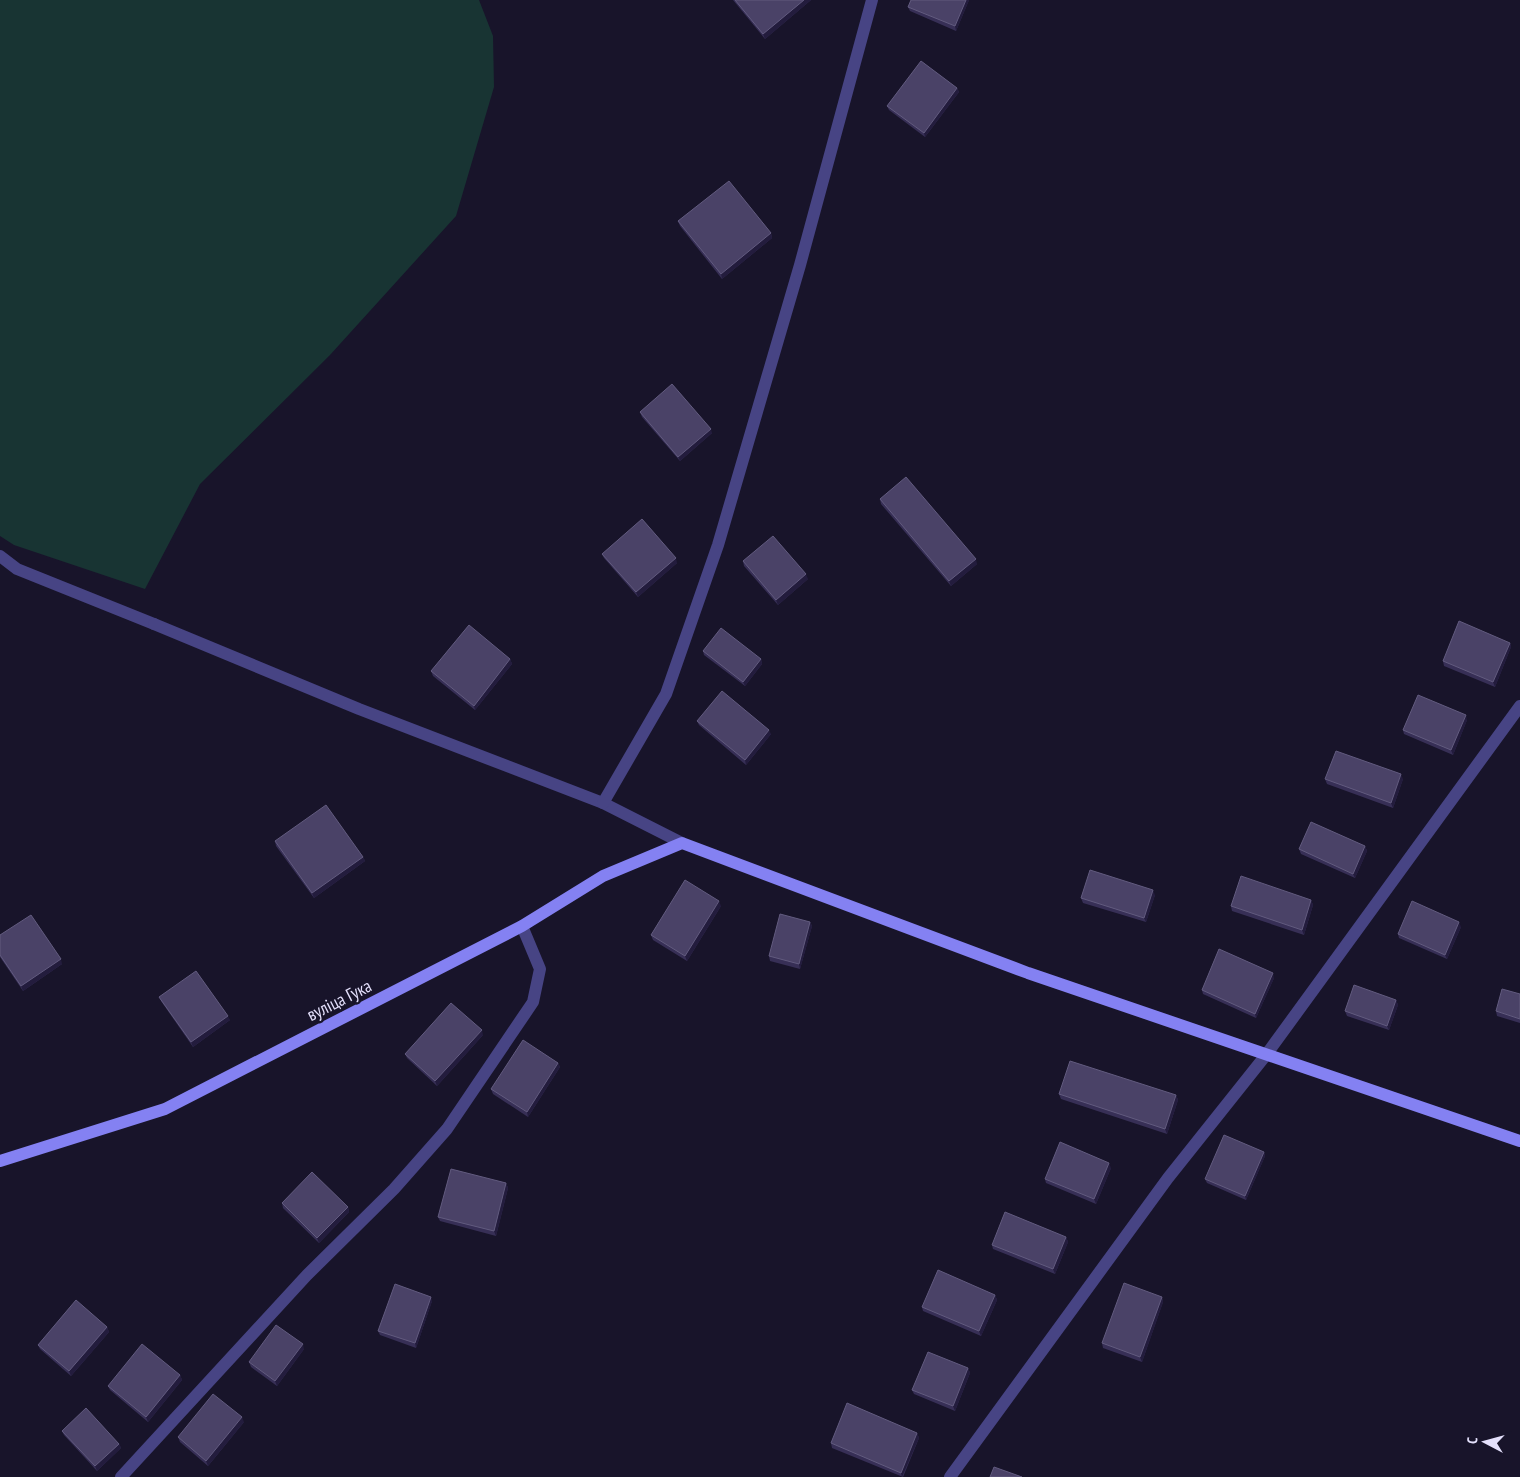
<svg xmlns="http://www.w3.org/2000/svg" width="1520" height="1477" viewBox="0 0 1520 1477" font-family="'PT Sans Narrow',sans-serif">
	<rect width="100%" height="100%" fill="#18142a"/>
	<polygon fill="#183433" points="0,0 479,0 493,36 494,87 456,216 330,355 200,484 145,589 14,545 0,536"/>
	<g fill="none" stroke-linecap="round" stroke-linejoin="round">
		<polyline stroke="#474484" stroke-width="12" points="0,556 17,569 154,624"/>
		<g stroke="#474484" stroke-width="12">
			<polyline points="154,624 359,709 603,803 682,843"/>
			<polyline points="603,803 666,694 718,545 800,265 872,0"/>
			<polyline points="121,1477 307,1275 394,1189 447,1129 533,1002 540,969 522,926"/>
			<polyline points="950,1477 1168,1178 1266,1055 1520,706"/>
		</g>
		<polyline stroke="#8481f2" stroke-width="12" points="0,1161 165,1109 522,926 603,876 682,843 1028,973 1520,1141"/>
	</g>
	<g fill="#372f56">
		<polygon points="733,0 811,0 765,39"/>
		<polygon points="911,0 969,0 956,31 910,11 908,7"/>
		<polygon points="957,88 959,92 925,137 889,110 887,106"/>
		<polygon points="678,221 771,233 772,238 722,279 680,226"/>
		<polygon points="640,412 712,433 680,461 642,417"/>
		<polygon points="880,499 977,564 951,586 881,504"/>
		<polygon points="602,554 677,563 638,597 604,558"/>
		<polygon points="743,561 808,579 778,605 744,566"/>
		<polygon points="1510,643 1511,647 1495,687 1444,666 1443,661"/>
		<polygon points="703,651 761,659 762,664 745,686 704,655"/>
		<polygon points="510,659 512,664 475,710 433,676 431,671"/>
		<polygon points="1467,720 1453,755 1404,734 1403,730"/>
		<polygon points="697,721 771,734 746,765 699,725"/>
		<polygon points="1325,779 1403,779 1393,808 1327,784"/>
		<polygon points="275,841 363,857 365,861 314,898 276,846"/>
		<polygon points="1365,846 1367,851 1355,878 1301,854 1299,849"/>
		<polygon points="1155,895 1146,922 1083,903 1081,898"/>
		<polygon points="1311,900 1313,905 1304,935 1232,911 1231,906"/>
		<polygon points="721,906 687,961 653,940 651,935"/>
		<polygon points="810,922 812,926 800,969 770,961 769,956"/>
		<polygon points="1461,927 1447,959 1399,938 1398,934"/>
		<polygon points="0,935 62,964 23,991 0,957"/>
		<polygon points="1274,978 1256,1018 1203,994 1202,990"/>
		<polygon points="1520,994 1520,1023 1497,1016 1496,1011"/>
		<polygon points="159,997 230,1020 193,1047 161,1001"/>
		<polygon points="1396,1000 1398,1005 1389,1030 1347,1016 1345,1011"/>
		<polygon points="483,1035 437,1086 407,1058 405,1054"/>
		<polygon points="558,1063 560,1067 528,1117 493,1094 491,1089"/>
		<polygon points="1059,1094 1176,1095 1178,1100 1167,1134 1061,1099"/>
		<polygon points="1264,1152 1265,1156 1246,1200 1207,1183 1205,1179"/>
		<polygon points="1111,1168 1096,1204 1046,1183 1045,1179"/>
		<polygon points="506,1183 508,1188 496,1236 440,1221 438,1217"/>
		<polygon points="282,1203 348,1207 349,1212 319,1243 283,1208"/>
		<polygon points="1066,1237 1068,1242 1055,1274 993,1249 992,1245"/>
		<polygon points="995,1295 997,1300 981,1336 923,1311 922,1307"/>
		<polygon points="1162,1297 1163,1302 1142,1362 1103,1348 1102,1343"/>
		<polygon points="432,1301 416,1348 380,1335 378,1331"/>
		<polygon points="107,1327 109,1332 71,1376 40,1349 38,1345"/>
		<polygon points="304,1349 277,1386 251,1367 249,1362"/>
		<polygon points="968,1368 970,1373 955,1411 914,1394 912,1390"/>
		<polygon points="180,1375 182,1380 148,1422 110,1390 108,1386"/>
		<polygon points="244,1422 208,1466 180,1442 178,1437"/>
		<polygon points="62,1431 119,1444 121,1448 97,1471 64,1435"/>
		<polygon points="917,1433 919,1438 903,1477 832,1448 831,1443"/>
	</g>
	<g fill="#231c3d">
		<polygon points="804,0 811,0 765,39 763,34"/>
		<polygon points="966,0 969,0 956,31 955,26"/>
		<polygon points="957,88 959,92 925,137 924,133"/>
		<polygon points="771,233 772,238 722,279 721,274"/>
		<polygon points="711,429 712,433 680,461 678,457"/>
		<polygon points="676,558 677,563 638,597 636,592"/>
		<polygon points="976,559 977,564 951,586 949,581"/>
		<polygon points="806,574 808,579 778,605 776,600"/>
		<polygon points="1510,643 1511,647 1495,687 1493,682"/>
		<polygon points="510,659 512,664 475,710 474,706"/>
		<polygon points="761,659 762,664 745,686 743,682"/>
		<polygon points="1466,715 1467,720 1453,755 1451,750"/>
		<polygon points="769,730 771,734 746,765 745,760"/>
		<polygon points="1401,774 1403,779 1393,808 1391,803"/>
		<polygon points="1365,846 1367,851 1355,878 1353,874"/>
		<polygon points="363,857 365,861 314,898 312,893"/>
		<polygon points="1153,890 1155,895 1146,922 1144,918"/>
		<polygon points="1311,900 1313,905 1304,935 1302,930"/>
		<polygon points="719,901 721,906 687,961 685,956"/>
		<polygon points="810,922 812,926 800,969 799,964"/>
		<polygon points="1459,922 1461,927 1447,959 1445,955"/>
		<polygon points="61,959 62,964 23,991 21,986"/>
		<polygon points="1273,973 1274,978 1256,1018 1255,1014"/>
		<polygon points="1396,1000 1398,1005 1389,1030 1387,1026"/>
		<polygon points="228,1016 230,1020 193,1047 191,1042"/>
		<polygon points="482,1030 483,1035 437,1086 435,1081"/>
		<polygon points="558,1063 560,1067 528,1117 527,1112"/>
		<polygon points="1176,1095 1178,1100 1167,1134 1165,1129"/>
		<polygon points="1264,1152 1265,1156 1246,1200 1245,1196"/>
		<polygon points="1109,1163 1111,1168 1096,1204 1094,1199"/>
		<polygon points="506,1183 508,1188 496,1236 494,1231"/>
		<polygon points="348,1207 349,1212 319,1243 317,1238"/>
		<polygon points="1066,1237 1068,1242 1055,1274 1053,1269"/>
		<polygon points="995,1295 997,1300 981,1336 979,1331"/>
		<polygon points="431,1297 432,1301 416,1348 415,1343"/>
		<polygon points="1162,1297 1163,1302 1142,1362 1140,1357"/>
		<polygon points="107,1327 109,1332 71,1376 69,1371"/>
		<polygon points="303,1344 304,1349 277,1386 275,1381"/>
		<polygon points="968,1368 970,1373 955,1411 953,1406"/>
		<polygon points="180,1375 182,1380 148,1422 146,1417"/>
		<polygon points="242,1417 244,1422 208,1466 206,1461"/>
		<polygon points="917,1433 919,1438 902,1477 901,1473"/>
		<polygon points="119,1444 121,1448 97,1471 95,1466"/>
	</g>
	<g fill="#4a4267" stroke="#625b7f">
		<polygon points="735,0 804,0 763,34"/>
		<polygon points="911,0 966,0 955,26 908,7"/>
		<polygon points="921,61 957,88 924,133 887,106"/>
		<polygon points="729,181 771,233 721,274 678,221"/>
		<polygon points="672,384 711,429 678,457 640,412"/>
		<polygon points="906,477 976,559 949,581 880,499"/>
		<polygon points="642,519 676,558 636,592 602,554"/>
		<polygon points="773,536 806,574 776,600 743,561"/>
		<polygon points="1459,621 1510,643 1493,682 1443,661"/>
		<polygon points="469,625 510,659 474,706 431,671"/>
		<polygon points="721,628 761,659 743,682 703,651"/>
		<polygon points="722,691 769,730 745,760 697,721"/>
		<polygon points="1418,695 1466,715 1451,750 1403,730"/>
		<polygon points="1336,751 1401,774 1391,803 1325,779"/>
		<polygon points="326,805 363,857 312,893 275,841"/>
		<polygon points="1311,822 1365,846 1353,874 1299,849"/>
		<polygon points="1090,870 1153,890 1144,918 1081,898"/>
		<polygon points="1241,876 1311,900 1302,930 1231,906"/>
		<polygon points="685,880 719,901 685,956 651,935"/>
		<polygon points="1412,901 1459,922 1445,955 1398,934"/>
		<polygon points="780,914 810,922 799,964 769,956"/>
		<polygon points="31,915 61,959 21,986 0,955 0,935"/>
		<polygon points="1219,949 1273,973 1255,1014 1202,990"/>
		<polygon points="196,971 228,1016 191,1042 159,997"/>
		<polygon points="1354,985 1396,1000 1387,1026 1345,1011"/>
		<polygon points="1502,989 1520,994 1520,1019 1496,1011"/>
		<polygon points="451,1003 482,1030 435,1081 405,1054"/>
		<polygon points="523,1040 558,1063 527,1112 491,1089"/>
		<polygon points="1070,1061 1176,1095 1165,1129 1059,1094"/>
		<polygon points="1224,1135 1264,1152 1245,1196 1205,1179"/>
		<polygon points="1060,1142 1109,1163 1094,1199 1045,1179"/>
		<polygon points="451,1169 506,1183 494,1231 438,1217"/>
		<polygon points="312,1172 348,1207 317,1238 282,1203"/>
		<polygon points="1005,1212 1066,1237 1053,1269 992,1245"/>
		<polygon points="938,1270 995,1295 979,1331 922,1307"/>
		<polygon points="1124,1283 1162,1297 1140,1357 1102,1343"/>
		<polygon points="395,1284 431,1297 415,1343 378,1331"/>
		<polygon points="76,1300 107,1327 69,1371 38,1345"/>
		<polygon points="276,1325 303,1344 275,1381 249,1362"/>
		<polygon points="142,1344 180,1375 146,1417 108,1386"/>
		<polygon points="928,1352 968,1368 953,1406 912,1390"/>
		<polygon points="213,1394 242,1417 206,1461 178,1437"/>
		<polygon points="847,1403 917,1433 901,1473 831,1443"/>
		<polygon points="86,1408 119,1444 95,1466 62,1431"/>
		<polygon points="994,1467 1022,1477 990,1477"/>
	</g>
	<g text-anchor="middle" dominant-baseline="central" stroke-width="5" stroke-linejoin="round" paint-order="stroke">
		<g font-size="18" fill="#e4e0fc" stroke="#18142a">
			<text transform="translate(339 1000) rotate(-27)">вуліца Гука</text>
		</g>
	</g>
	<g transform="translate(1485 1442) rotate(276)" stroke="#18142a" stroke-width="4" paint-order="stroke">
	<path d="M0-4L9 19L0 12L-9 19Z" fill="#e4e0fc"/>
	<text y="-8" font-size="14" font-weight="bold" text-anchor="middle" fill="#e4e0fc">С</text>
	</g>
</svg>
